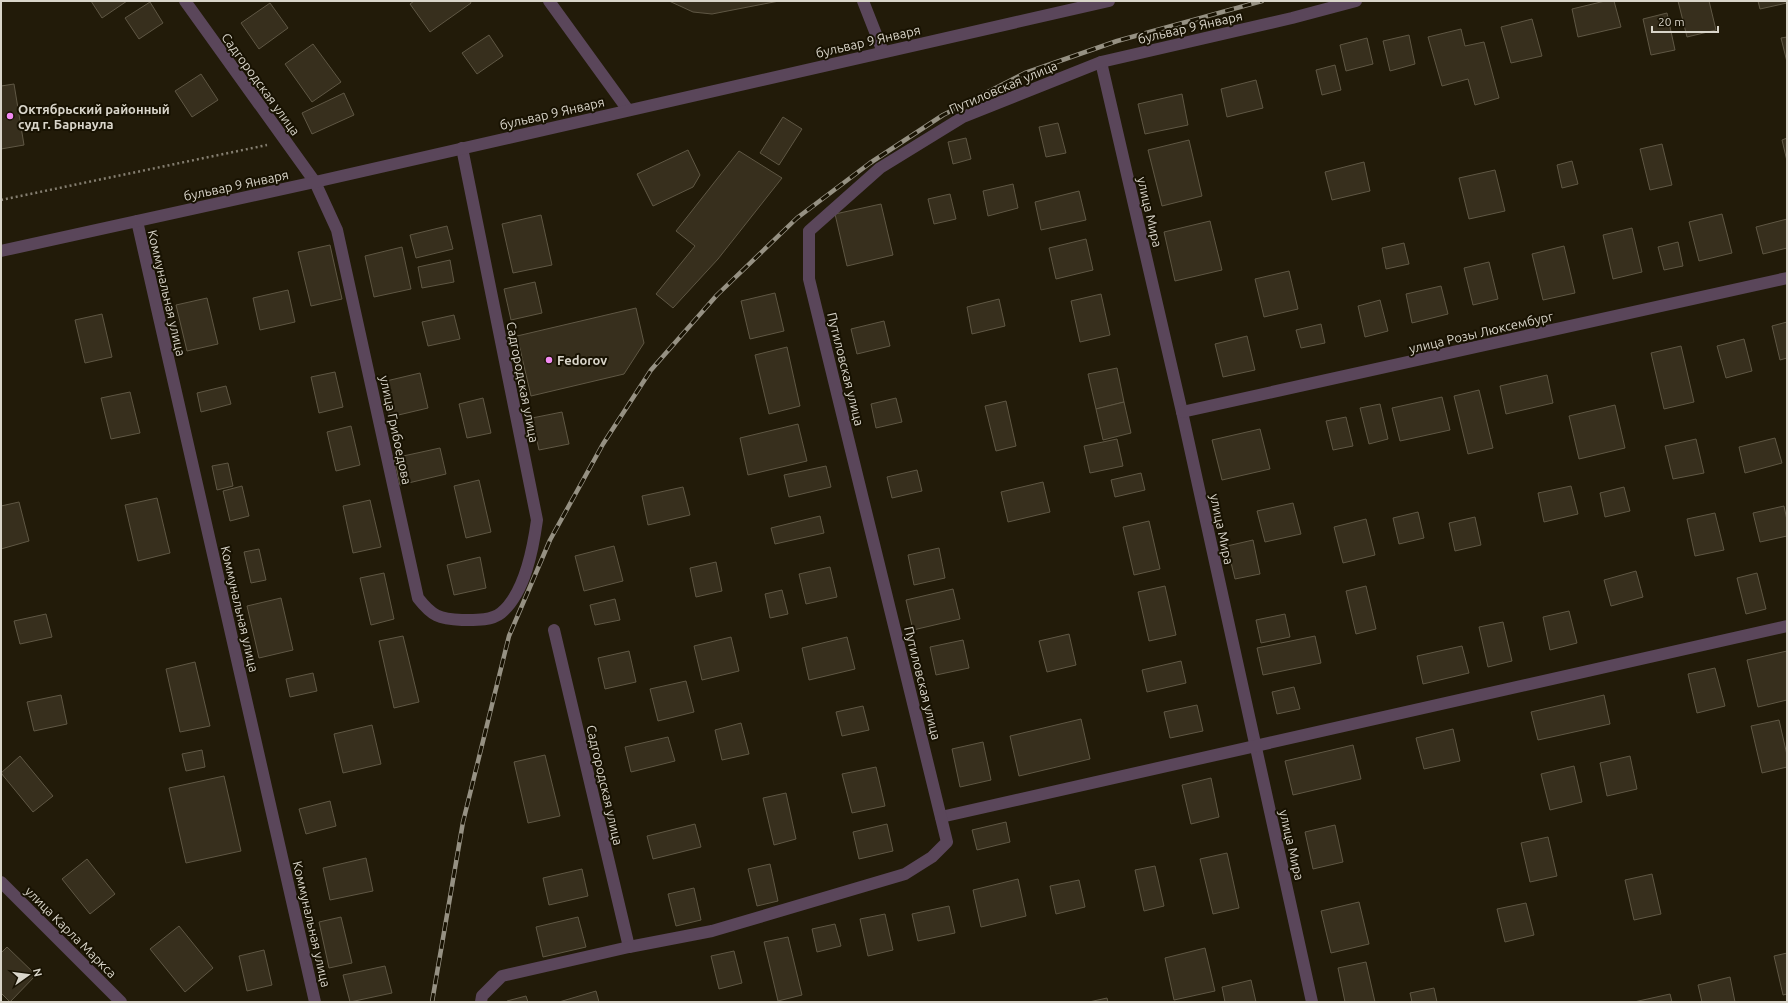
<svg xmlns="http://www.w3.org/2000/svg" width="1788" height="1003" viewBox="0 0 1788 1003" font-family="Ubuntu,sans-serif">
	<rect width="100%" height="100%" fill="#221b09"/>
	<g fill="#372f1d" stroke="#5f5744">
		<polygon points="91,1 127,1 102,18"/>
		<polygon points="414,1 470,1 471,3 430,32 410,4"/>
		<polygon points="669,1 779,1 712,14 693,12"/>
		<polygon points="1605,1 1614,1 1621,27 1578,37 1572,9"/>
		<polygon points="1678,1 1709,1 1716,30 1687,37"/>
		<polygon points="1758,1 1787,1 1787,3 1760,9"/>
		<polygon points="150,2 163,23 139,39 125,18"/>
		<polygon points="270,3 288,28 259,49 241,23"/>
		<polygon points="1667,13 1675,50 1651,55 1643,19"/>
		<polygon points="1532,19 1542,56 1511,63 1501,27"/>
		<polygon points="1461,29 1465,46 1484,42 1499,98 1475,105 1468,79 1442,86 1428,37"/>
		<polygon points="489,35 503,56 477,74 462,53"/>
		<polygon points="1409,35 1415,64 1390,71 1383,41"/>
		<polygon points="1787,37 1787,62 1781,38"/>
		<polygon points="1367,38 1373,64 1346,71 1340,45"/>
		<polygon points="313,44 341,82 312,102 285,64"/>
		<polygon points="1335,65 1341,90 1322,95 1316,70"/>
		<polygon points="201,74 218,100 192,117 175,91"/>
		<polygon points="1256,80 1263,108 1227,117 1221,89"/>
		<polygon points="14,84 24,145 1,149 1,86"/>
		<polygon points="344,93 354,115 312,134 302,113"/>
		<polygon points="1182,94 1188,125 1145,134 1138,104"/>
		<polygon points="783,117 802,129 779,165 760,153"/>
		<polygon points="1058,123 1066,153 1046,157 1039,127"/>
		<polygon points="966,138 971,159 953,164 948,142"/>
		<polygon points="1787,138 1787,161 1782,140"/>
		<polygon points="1189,140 1202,196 1162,206 1148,150"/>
		<polygon points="1662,144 1672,185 1650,190 1640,149"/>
		<polygon points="688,150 700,175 693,187 653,206 637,174"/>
		<polygon points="739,151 782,178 718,259 673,308 656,294 695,246 676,231"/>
		<polygon points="1572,161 1578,184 1562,188 1557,165"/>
		<polygon points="1364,162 1370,191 1332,200 1325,172"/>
		<polygon points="1495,170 1505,211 1469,219 1459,178"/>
		<polygon points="1013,184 1018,208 988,216 983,191"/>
		<polygon points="1079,191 1086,220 1041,230 1035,202"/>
		<polygon points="950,194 956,219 934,224 928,199"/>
		<polygon points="881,204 893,255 847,266 835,214"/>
		<polygon points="1722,214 1732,253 1699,261 1689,222"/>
		<polygon points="541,215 552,265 513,273 502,224"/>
		<polygon points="1787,219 1787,248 1763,254 1756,227"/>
		<polygon points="1210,221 1222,270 1175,281 1164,232"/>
		<polygon points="447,226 453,249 416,258 410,235"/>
		<polygon points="1632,228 1642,272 1613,279 1603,235"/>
		<polygon points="1086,239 1093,270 1056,279 1049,248"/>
		<polygon points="1678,242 1683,266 1664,270 1658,247"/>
		<polygon points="1404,243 1409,264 1386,269 1382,248"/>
		<polygon points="330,245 342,299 311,306 298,252"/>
		<polygon points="1564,246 1575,293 1543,300 1532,254"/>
		<polygon points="402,247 411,289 374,297 365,256"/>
		<polygon points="450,260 454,282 422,288 418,267"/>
		<polygon points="1489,262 1498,299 1473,305 1464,268"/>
		<polygon points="1289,271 1298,309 1264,317 1255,279"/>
		<polygon points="535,282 542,313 511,320 504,289"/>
		<polygon points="1441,286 1448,314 1412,323 1406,294"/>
		<polygon points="288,290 295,322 260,330 253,298"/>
		<polygon points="775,293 784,331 750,339 741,301"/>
		<polygon points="1101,294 1110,335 1080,342 1071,301"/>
		<polygon points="207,298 218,344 187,351 176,305"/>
		<polygon points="999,299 1005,326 972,334 967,307"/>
		<polygon points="1380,300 1388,331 1365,337 1358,306"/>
		<polygon points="636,308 644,343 624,374 531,396 517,336"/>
		<polygon points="102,314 112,357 85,363 75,320"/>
		<polygon points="454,315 460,339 428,346 422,322"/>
		<polygon points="884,321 890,346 857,354 851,329"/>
		<polygon points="1787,322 1787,358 1780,360 1772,326"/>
		<polygon points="1321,324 1325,343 1301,348 1296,330"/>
		<polygon points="1247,336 1255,370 1223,377 1215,344"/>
		<polygon points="1744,339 1752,371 1726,378 1717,346"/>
		<polygon points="1681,346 1694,402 1664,409 1651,353"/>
		<polygon points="787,347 800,406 769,414 755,355"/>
		<polygon points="1117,368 1124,402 1096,409 1088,374"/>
		<polygon points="335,372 343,407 319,413 311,377"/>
		<polygon points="420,373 428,408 390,417 382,382"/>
		<polygon points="1547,375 1553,403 1506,414 1500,386"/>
		<polygon points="226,386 231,404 201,412 197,393"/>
		<polygon points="1479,390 1493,448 1468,454 1454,396"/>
		<polygon points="130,392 140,433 111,439 101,398"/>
		<polygon points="1442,397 1450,430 1400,441 1392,408"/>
		<polygon points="483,398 491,433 467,438 459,404"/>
		<polygon points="896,398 902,422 876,428 871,404"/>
		<polygon points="1006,401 1016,446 996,451 985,406"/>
		<polygon points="1124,402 1131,433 1103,440 1096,409"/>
		<polygon points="1380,404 1388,439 1369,444 1360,408"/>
		<polygon points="1615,405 1625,448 1579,459 1569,416"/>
		<polygon points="562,412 569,444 539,450 532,418"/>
		<polygon points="1346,417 1353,446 1333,450 1326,421"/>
		<polygon points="798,424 807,461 748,475 740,438"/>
		<polygon points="351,426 360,465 336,471 327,432"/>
		<polygon points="1260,429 1270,469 1222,480 1212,440"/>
		<polygon points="1775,438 1782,463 1745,473 1739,447"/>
		<polygon points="1117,439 1123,466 1090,473 1084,446"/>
		<polygon points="1696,439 1704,473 1673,479 1665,446"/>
		<polygon points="440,448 446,474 400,485 394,458"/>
		<polygon points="228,463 233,486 217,490 212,466"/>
		<polygon points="826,466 831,487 789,497 784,475"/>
		<polygon points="917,470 922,491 892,498 887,477"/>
		<polygon points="1141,473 1145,490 1115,497 1111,480"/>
		<polygon points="479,480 491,532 466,538 454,486"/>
		<polygon points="1043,482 1050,512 1008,522 1001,492"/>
		<polygon points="242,486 249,516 230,521 223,491"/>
		<polygon points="1571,486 1578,514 1544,522 1538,493"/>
		<polygon points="683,487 690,515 648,525 642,496"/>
		<polygon points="1624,487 1630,511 1605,517 1600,493"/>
		<polygon points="157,498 170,553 138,561 125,505"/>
		<polygon points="370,500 381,547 353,553 343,506"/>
		<polygon points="19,502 29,541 1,549 1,506"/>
		<polygon points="1293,503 1301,534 1265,542 1257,511"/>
		<polygon points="1784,506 1787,520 1787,536 1760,542 1753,513"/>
		<polygon points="1418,512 1424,538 1399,544 1393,518"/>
		<polygon points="1715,513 1724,550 1695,556 1687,519"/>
		<polygon points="820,516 824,533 775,544 771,528"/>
		<polygon points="1475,517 1481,545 1455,551 1449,523"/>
		<polygon points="1366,519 1375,555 1343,563 1334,527"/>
		<polygon points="1149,521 1160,569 1134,575 1123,527"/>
		<polygon points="1253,540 1260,574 1235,579 1227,546"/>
		<polygon points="614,546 623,581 584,591 575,556"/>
		<polygon points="939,548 945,578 914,585 908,555"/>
		<polygon points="259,549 266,580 251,583 244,552"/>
		<polygon points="480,557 486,588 454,595 447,565"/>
		<polygon points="716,562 722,591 696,597 690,568"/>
		<polygon points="830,567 837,597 806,604 799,574"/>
		<polygon points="1636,571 1643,597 1611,606 1604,580"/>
		<polygon points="384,573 394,619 371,625 360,578"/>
		<polygon points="1757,573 1766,609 1746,614 1737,578"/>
		<polygon points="1165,586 1176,635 1149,641 1138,592"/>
		<polygon points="1366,586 1376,629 1356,634 1346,591"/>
		<polygon points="953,589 960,619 913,630 906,600"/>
		<polygon points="782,590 788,614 770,618 765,594"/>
		<polygon points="281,598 293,650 259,658 247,606"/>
		<polygon points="615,599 620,620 595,625 590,605"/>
		<polygon points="1569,611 1577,643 1550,650 1543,617"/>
		<polygon points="46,614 52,637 20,644 14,621"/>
		<polygon points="1285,614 1290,637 1261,643 1256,620"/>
		<polygon points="1503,622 1512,661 1488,667 1479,627"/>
		<polygon points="1069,634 1076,665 1047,672 1039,641"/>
		<polygon points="403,636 419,702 394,708 379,641"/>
		<polygon points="1315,636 1321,663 1263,675 1257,648"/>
		<polygon points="731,637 739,671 702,680 694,646"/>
		<polygon points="847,637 855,669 809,680 802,648"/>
		<polygon points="963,640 969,668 936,675 930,647"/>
		<polygon points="1462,646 1469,673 1423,684 1417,656"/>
		<polygon points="629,651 636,682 605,689 598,658"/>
		<polygon points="1787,651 1787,700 1758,707 1747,660"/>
		<polygon points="1181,661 1186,683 1147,692 1142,670"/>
		<polygon points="195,662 210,726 180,732 166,669"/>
		<polygon points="1715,668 1725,706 1697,713 1688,674"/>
		<polygon points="313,673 317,691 290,697 286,679"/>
		<polygon points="686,681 694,712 658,721 650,689"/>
		<polygon points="1294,687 1300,709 1277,714 1272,692"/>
		<polygon points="61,695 67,724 34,731 27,702"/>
		<polygon points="1604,695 1610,724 1538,740 1531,712"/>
		<polygon points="1197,705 1203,731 1170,738 1164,712"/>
		<polygon points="863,706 869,730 842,736 836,712"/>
		<polygon points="1081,719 1090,759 1019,776 1010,736"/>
		<polygon points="1779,720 1787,755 1787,767 1762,773 1751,726"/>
		<polygon points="741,723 749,754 722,760 715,730"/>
		<polygon points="372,725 381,764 343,773 334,734"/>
		<polygon points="1453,729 1460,761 1424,769 1416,738"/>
		<polygon points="668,737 675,761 631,772 625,747"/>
		<polygon points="983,742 991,780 960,787 952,749"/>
		<polygon points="1353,745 1361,779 1293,795 1285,761"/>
		<polygon points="202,750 205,767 186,771 182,754"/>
		<polygon points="545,755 560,816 528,823 514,762"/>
		<polygon points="20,756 53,796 33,812 1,773"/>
		<polygon points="1630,756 1637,789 1607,796 1600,763"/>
		<polygon points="1574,766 1582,802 1550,810 1541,774"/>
		<polygon points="876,767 885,806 852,813 842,774"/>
		<polygon points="224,776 241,851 186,863 169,788"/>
		<polygon points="1211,778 1219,817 1191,824 1182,785"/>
		<polygon points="786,793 796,839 774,845 763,798"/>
		<polygon points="330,801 336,826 306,834 299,809"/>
		<polygon points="1006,822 1010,842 977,850 972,830"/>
		<polygon points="695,824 701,847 653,859 647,836"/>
		<polygon points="887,824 893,851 859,859 853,832"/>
		<polygon points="1335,825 1343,862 1313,869 1305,832"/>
		<polygon points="1548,837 1557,876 1530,882 1521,843"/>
		<polygon points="1227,853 1239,908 1213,914 1200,859"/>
		<polygon points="366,858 373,891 330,900 323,868"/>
		<polygon points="87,859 115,894 90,914 62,879"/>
		<polygon points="770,864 778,901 757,906 748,869"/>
		<polygon points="1155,866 1164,906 1144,911 1135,870"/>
		<polygon points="582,869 588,896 549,905 543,878"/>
		<polygon points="1652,874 1661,914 1634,920 1625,880"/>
		<polygon points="1018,879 1026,916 981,927 973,890"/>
		<polygon points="1079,880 1085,907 1056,914 1050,886"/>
		<polygon points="694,888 701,920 676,926 668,894"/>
		<polygon points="1359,902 1369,944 1331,953 1321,911"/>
		<polygon points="1526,903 1534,935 1505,942 1497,909"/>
		<polygon points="949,906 955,933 918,941 912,914"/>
		<polygon points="885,914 893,950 868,956 860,919"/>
		<polygon points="341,917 352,963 329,968 319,922"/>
		<polygon points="578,917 586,947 543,957 536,927"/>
		<polygon points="835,924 841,946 817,952 812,929"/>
		<polygon points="179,926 213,968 185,992 150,949"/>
		<polygon points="788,937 802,995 778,1001 764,942"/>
		<polygon points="7,947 36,975 10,1002 1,993 1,953"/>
		<polygon points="1205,948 1215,991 1174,1000 1165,958"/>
		<polygon points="264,950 272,985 247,991 239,956"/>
		<polygon points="734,951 742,983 719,989 711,956"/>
		<polygon points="1787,953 1787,994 1783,995 1774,956"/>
		<polygon points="1366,962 1375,1002 1345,1002 1338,968"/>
		<polygon points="385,966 392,993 350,1002 343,975"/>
		<polygon points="1730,977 1735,1002 1702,1002 1698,985"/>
		<polygon points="1251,980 1256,1002 1225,1002 1222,987"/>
		<polygon points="1434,988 1437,1002 1412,1002 1410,993"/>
		<polygon points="596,991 599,1002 559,1002"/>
		<polygon points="1670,994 1672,1002 1634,1002"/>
		<polygon points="526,996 528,1002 507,1002 507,1001"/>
		<polygon points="1107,998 1108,1002 1089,1002"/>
	</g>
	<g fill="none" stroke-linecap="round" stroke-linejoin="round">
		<polyline stroke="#857f71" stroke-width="2.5" stroke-dasharray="2 3" stroke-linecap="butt" points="1,200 267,145"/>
		<g stroke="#5a465a" stroke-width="12">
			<path d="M185 1 315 182 337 230 418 598C432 616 439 619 462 620 474 620 491 621 501 613 525 593 533 549 537 520L462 148"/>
			<polyline points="549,1 628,110"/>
			<polyline points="863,1 883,52"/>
			<polyline points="1101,62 1182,412 1312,1002"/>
			<polyline points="137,221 315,1002"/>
			<polyline points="1,251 315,182 1109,1"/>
			<polyline points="1182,412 1787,278"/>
			<polyline points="554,630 629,947"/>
			<polyline points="941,817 1787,626"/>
			<polyline points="1,882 121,1002"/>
			<polyline points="481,1002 482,996 502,976 629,947 712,931 905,874 932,857 947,842 809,279 809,231 880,168 963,117 1101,62 1292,18 1356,1"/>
		</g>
		<g stroke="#969183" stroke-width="4.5">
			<polyline id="rail" points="432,1002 463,822 509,636 550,540 603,444 651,370 717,295 797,218 870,163 943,115 1025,73 1117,41 1262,1"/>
		</g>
		<use href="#rail" stroke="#181202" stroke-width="3" stroke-dasharray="9" stroke-linecap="butt"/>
	</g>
	<g fill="#f28af2" stroke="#181202" stroke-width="1.5">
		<circle cx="10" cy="116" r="4"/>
		<circle cx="549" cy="360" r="4"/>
	</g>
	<g text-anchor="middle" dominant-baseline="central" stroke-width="4" stroke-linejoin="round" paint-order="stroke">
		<g font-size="13" fill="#d9d5ca" stroke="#181202">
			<text transform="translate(1190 27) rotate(-13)">бульвар 9 Января</text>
			<text transform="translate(868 41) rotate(-13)">бульвар 9 Января</text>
			<text transform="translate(261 84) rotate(54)">Садгородская улица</text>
			<text transform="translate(1003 87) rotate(-23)">Путиловская улица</text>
			<text transform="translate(552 113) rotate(-13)">бульвар 9 Января</text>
			<text transform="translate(236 185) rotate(-12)">бульвар 9 Января</text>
			<text transform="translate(1150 212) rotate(77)">улица Мира</text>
			<text transform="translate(167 293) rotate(77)">Коммунальная улица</text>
			<text transform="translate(1481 332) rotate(-13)">улица Розы Люксембург</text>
			<text transform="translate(846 369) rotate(76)">Путиловская улица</text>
			<text transform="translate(523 382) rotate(79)">Садгородская улица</text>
			<text transform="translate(396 430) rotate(78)">улица Грибоедова</text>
			<text transform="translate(1222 529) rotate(78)">улица Мира</text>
			<text transform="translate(240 609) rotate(77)">Коммунальная улица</text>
			<text transform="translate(923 683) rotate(76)">Путиловская улица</text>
			<text transform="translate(605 785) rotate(77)">Садгородская улица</text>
			<text transform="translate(1292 845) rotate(77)">улица Мира</text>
			<text transform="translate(312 924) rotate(77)">Коммунальная улица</text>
			<text transform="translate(71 932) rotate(45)">улица Карла Маркса</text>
		</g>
		<g font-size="13" font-weight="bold" fill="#d9d5ca" stroke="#181202" text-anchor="start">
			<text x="18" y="109">Октябрьский районный<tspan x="18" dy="15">суд г. Барнаула</tspan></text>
			<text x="557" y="360">Fedorov</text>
		</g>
	</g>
	<rect width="1788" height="1003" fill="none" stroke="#d9d5ca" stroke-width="4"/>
	<g transform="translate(28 975) rotate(76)" stroke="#181202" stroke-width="3" paint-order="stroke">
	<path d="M0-3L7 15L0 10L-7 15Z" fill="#d9d5ca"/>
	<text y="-6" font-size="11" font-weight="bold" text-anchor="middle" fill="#d9d5ca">N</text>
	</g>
	<path d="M1652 26v6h66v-6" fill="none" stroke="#d9d5ca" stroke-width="2"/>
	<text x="1658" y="26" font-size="12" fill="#d9d5ca" stroke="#181202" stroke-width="3" paint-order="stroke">20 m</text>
</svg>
